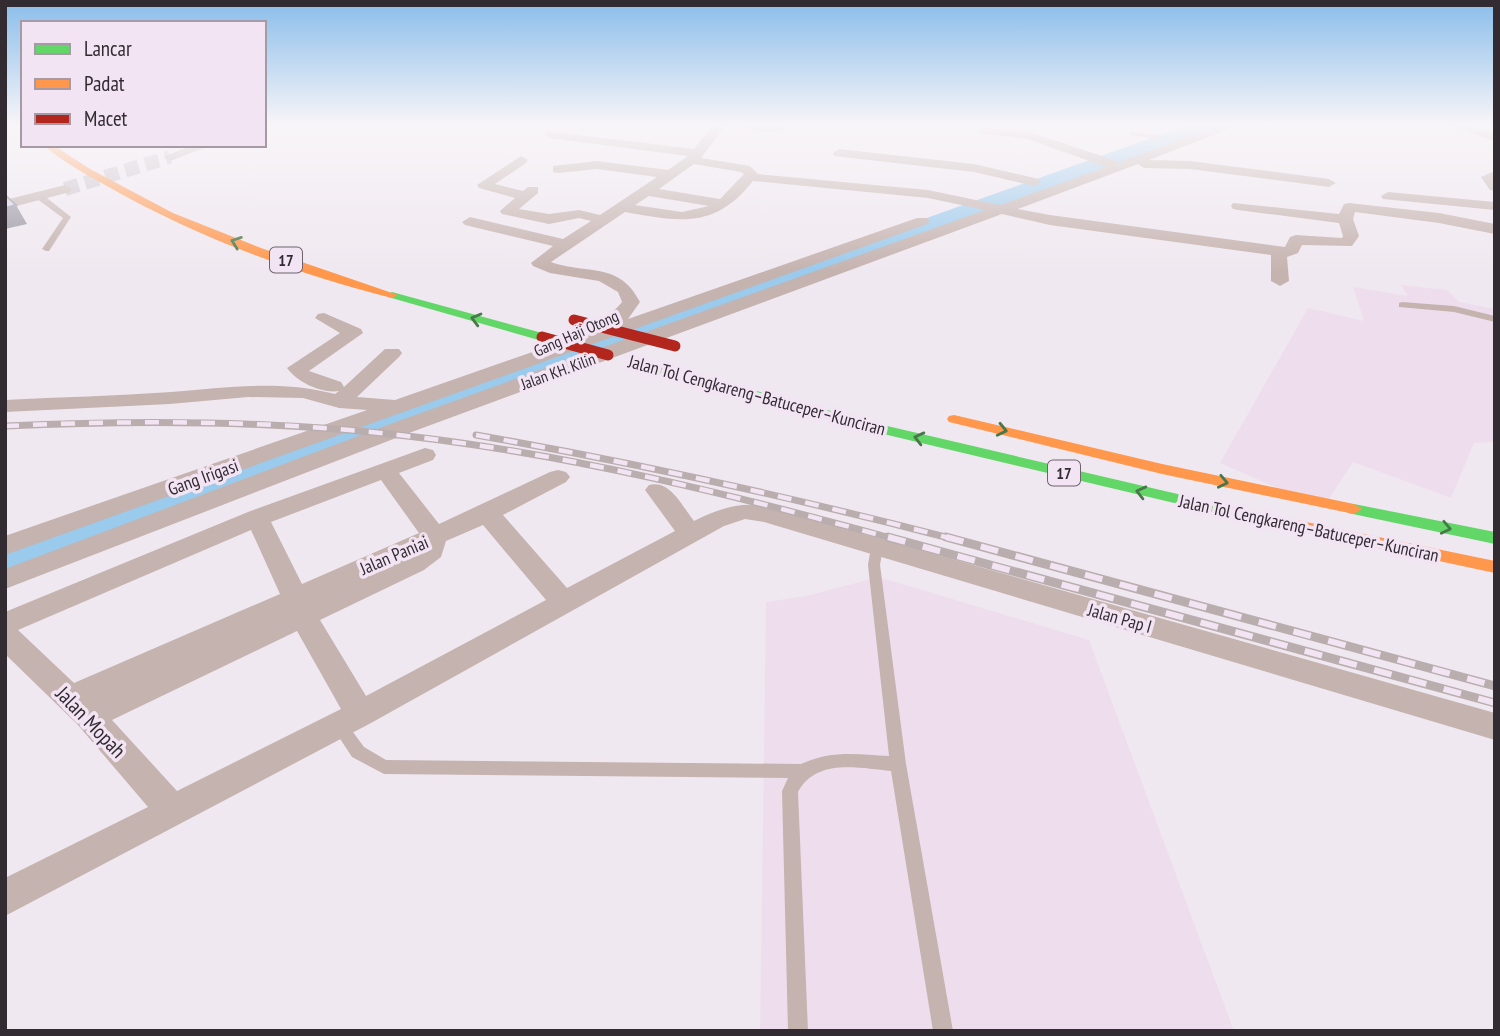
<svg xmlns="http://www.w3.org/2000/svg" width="1500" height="1036" viewBox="0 0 1500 1036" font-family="'PT Sans Narrow',sans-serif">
	<rect width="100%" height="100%" fill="#f0e8f0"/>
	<g fill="#eedeed">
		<polygon points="1401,285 1447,290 1459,302 1495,309 1495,442 1474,443 1451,498 1353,462 1323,508 1220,463 1308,308 1364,321 1353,287 1408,296"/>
		<polygon points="879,577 1089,640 1234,1031 760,1031 766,602 806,596"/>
	</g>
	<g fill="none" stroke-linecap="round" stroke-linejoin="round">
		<polygon fill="#9acaec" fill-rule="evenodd" points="1185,126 1212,126 1209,130 335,450 5,575 5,546"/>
		<polyline stroke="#cac2ca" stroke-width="14" stroke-dasharray="14 7" stroke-linecap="butt" points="65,189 170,157"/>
		<g fill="#c5b3af" fill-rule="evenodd">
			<polygon points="1131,132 1158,135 1161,137 1158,139 1129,135"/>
			<polygon points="37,195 43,195 71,217 49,251 46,251 42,249 63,218 37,199"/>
			<polygon points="1402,302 1454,306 1495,316 1495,322 1454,312 1399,307 1399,303"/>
			<path d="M877 543 883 547 880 565 906 764 953 1031H933L891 771C859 768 816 758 798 792L808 1031H788L782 791 788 778 384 774 352 757 331 725 334 720 339 718 344 720 364 747 386 760 801 764C830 750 858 754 889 756L868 565 871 547Z"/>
		</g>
		<g fill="#c5b3af" fill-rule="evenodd">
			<polygon points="264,126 275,126 264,132"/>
			<path d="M712 126H725L701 158 750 166 758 174 928 190 1000 205 1106 167 1028 139 979 133V127L1030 132 1119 162 1218 126H1237L1149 160 1190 161 1329 179 1336 183 1329 187 1190 169 1144 168 1138 164 1018 209 1050 215 1285 247 1290 237 1296 235 1342 238 1343 236 1339 223 1238 210 1233 209 1231 206 1233 203 1339 214 1344 204 1349 203 1439 213 1495 224V234L1439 223 1355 212 1353 219 1359 236 1352 246 1302 245 1298 253 1287 257 1289 281 1280 286 1271 281V255L1050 225 1002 214 409 433 5 589V569L393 423 985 210 928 198 753 181C715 229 681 222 625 212L551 262C588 275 619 261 640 302L628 319 917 218H927L930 221 927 224 5 555V536L367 410 339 408 303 398 248 397 170 404 5 412V400C60 397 116 396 171 392 227 388 279 379 335 394L339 391C322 394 297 382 287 368L340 333 315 318 318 314 324 313 361 329 363 333 309 371 341 382 344 387 385 349H399L402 353 399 357 357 397 395 400 601 328 594 323C601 313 611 317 622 302L618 292 599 281 550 273 533 266 531 263 553 246 465 225 462 222 470 217 563 239 591 221 579 218 549 224 502 214 500 211 515 198 479 188 477 185 521 156 528 160 526 163 495 184 523 191 528 187H538V193L519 209 549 214 579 210 600 215 657 177 597 169 558 173 553 172V166L597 161 668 170 688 156 550 138 544 134 546 131 694 149ZM694 164 741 172 744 174 720 199 659 189ZM649 196 709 206 682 212 635 205Z"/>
			<path d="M744 126H784L786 129C777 135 754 132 744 126Z"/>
			<polygon points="1448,126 1469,126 1495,133 1495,141"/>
			<polygon points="193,145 212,145 170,161 163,157"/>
			<polygon points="839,149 974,164 1039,179 1041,182 1034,186 974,172 834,156 833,153"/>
			<polygon points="1495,171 1495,191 1490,190 1481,177"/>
			<polygon points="65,185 72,189 70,192 5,209 5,200"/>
			<polygon points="1388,192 1495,202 1495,210 1383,199 1381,196"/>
			<path d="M425 448 433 450 436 455 433 460 399 473 439 524 550 472 558 470 566 472 570 477 566 482 503 515 567 588 675 531 645 490 649 485C670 479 682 506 694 521 717 509 740 502 765 506L1495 713V740L764 522 745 519 724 526 371 723 5 916V878L148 807 78 725 5 654V612L248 512ZM381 480 419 533 302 584 271 522ZM483 525 546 600 366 696 320 620 424 570 441 557 446 541ZM251 530 280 594 74 683 18 630ZM297 631 341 709 177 791 112 720Z"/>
		</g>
		<g fill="#63d668" fill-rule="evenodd">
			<polygon points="392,292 546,334 548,337 542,341 388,297 386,295"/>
			<polygon points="637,359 883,425 1229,506 1237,511 1229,516 875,432 633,366 633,360"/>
			<polygon points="1354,504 1495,532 1495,544 1348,513 1346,509 1348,505"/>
		</g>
		<g fill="#ff974d" fill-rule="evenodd">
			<path d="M43 145H53L90 169 173 213 261 248 398 295 392 298C294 273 194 236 107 186 85 174 62 161 43 145Z"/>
			<polygon points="954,415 1162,464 1354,504 1362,509 1354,514 1162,474 949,422 947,419 949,416"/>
			<polygon points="1229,506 1495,561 1495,573 1223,515 1221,511 1223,507"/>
		</g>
		<g stroke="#b9adae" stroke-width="7">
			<g id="rail-far1">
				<path d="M5 426C139 420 274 420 407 436 573 455 734 495 894 539"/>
				<path d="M476 435C637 463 795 498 953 539"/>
			</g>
		</g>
		<g stroke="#b9adae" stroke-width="9">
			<g id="rail">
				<polyline points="888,537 1495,703"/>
				<polyline points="946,537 1495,686"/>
			</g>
		</g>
		<use href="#rail-far1" stroke="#f3e4f3" stroke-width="4.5" stroke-dasharray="14" stroke-linecap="butt"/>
		<use href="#rail" stroke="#f3e4f3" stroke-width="6" stroke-dasharray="18" stroke-linecap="butt"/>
		<g stroke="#b3261e" stroke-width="11">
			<polyline points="574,320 675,346"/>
			<polyline points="542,337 608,355"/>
		</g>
	</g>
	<polygon fill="#9996a2" points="16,205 27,224 5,229 5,208"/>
	<polygon fill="#dbd6e8" stroke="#9996a2" stroke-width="2" points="5,195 16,205 5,208"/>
	<defs><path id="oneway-chevron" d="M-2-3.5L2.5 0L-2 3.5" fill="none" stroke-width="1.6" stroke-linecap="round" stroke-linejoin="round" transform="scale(1.75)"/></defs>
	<g stroke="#48784a">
		<use href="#oneway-chevron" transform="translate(236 242) rotate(-160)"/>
		<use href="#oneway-chevron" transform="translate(476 319) rotate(-165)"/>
		<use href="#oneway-chevron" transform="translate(1002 430) rotate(13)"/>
		<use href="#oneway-chevron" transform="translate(919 438) rotate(-166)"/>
		<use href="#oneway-chevron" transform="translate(1223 482) rotate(12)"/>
		<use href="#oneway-chevron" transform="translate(1141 492) rotate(-166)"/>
		<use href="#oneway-chevron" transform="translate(1446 528) rotate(12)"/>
	</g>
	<linearGradient id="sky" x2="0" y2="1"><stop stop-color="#89bdea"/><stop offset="0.46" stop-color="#f8f5f8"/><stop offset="1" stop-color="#f8f5f8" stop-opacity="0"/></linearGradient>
	<rect width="1500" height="271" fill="url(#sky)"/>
	<g text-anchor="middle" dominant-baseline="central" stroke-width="7" stroke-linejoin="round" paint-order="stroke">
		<g fill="#f3e4f3" stroke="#6c636c" stroke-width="2">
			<rect x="270" y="247.5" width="32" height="25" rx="5"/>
			<rect x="1048" y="460.5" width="32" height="25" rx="5"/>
		</g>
		<g font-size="16" font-weight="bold" fill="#322c32">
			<text x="286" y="260">17</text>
			<text x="1064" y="473">17</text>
		</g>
		<g font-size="16" fill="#322c32" stroke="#f3e4f3">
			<text transform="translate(576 333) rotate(-24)">Gang Haji Otong</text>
			<text transform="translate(558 371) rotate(-20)">Jalan KH. Kilin</text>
		</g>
		<g font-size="18" fill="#322c32" stroke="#f3e4f3">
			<text transform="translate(757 395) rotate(15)">Jalan Tol Cengkareng–Batuceper–Kunciran</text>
			<text transform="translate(203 477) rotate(-20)">Gang Irigasi</text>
			<text transform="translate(1309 528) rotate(12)">Jalan Tol Cengkareng–Batuceper–Kunciran</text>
			<text transform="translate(394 555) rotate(-23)">Jalan Paniai</text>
			<text transform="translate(1120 618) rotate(16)">Jalan Pap I</text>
		</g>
		<g font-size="21" fill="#322c32" stroke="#f3e4f3">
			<text transform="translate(91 722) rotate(46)">Jalan Mopah</text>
		</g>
	</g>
	<rect width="1500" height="1036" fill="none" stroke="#322c32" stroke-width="14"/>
	<rect x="21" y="21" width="245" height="126" fill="#f3e4f3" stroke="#a69aa6" stroke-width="2"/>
	<rect x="35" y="44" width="35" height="10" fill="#63d668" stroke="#a69aa6" stroke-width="2"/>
	<text x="84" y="56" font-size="21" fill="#322c32">Lancar</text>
	<rect x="35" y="79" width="35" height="10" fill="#ff974d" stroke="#a69aa6" stroke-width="2"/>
	<text x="84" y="91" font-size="21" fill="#322c32">Padat</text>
	<rect x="35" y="114" width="35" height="10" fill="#b3261e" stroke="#a69aa6" stroke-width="2"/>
	<text x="84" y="126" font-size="21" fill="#322c32">Macet</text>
</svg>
